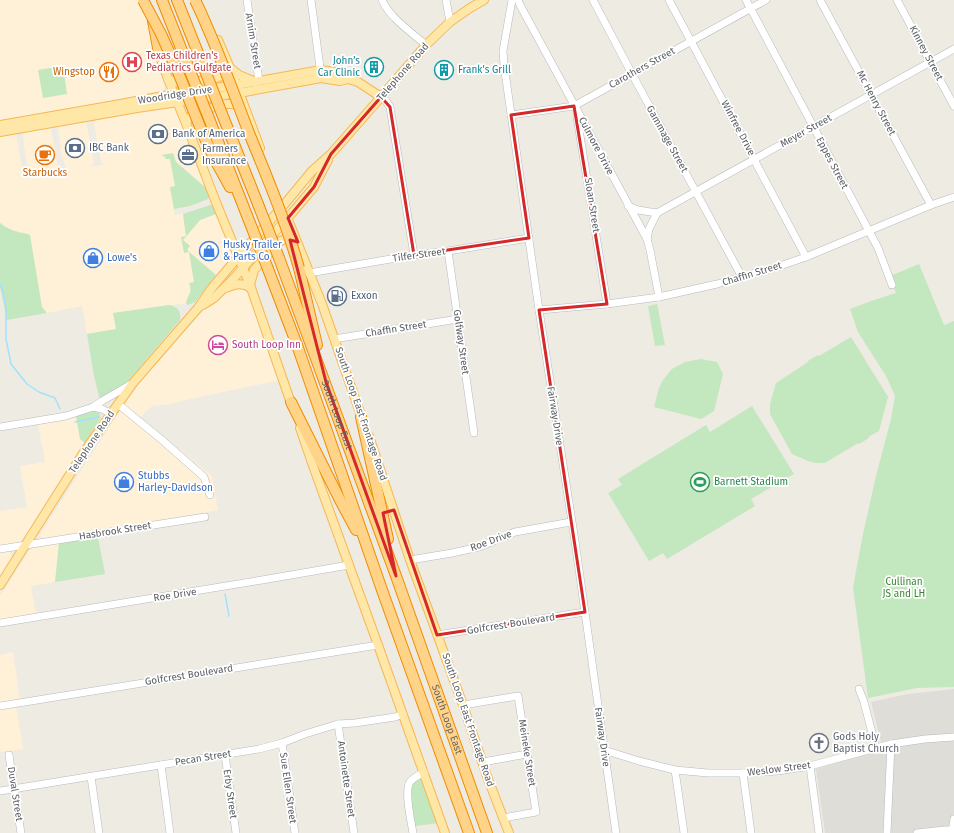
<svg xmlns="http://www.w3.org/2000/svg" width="954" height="833" viewBox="0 0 954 833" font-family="'Fira Sans',sans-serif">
	<rect width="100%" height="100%" fill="#eeebe3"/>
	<g fill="#fff1d7">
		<polygon points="0,0 140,0 149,27 155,52 165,81 164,89 160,92 145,94 94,104 0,120"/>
		<polygon points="174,107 176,108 186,133 206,188 176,162 173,153 162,155 166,159 170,158 175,187 170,188 175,215 183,214 186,236 200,220 216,214 232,253 232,256 216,275 189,252 194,282 191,286 191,293 186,301 186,303 114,313 116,329 87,334 82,306 47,313 44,310 42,307 28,234 15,232 8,229 0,223 0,136 14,134 16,135 24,177 29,176 24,146 23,132 50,128 51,129 57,162 60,172 67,171 61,154 58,127 86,122 94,162 92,167 104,164 101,162 100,157 94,124 96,120 131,113"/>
		<polygon points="239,286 248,290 280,380 186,400 170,404 152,406 140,417 212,476 218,510 49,540 45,540 39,536 124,404 139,384 195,320 208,306 228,292"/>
		<polygon points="76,416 80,439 85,443 24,539 18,544 0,546 0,511 27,507 20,466 45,462 38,424"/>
		<polygon points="59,543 55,582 31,586 36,614 0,620 0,596 29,551 35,547"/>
		<polygon points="8,551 10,552 11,554 11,560 0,577 0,553"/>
		<polygon points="13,652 20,701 0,704 0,655"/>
		<polygon points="16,705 23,749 0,752 0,708"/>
	</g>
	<polygon fill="#dfddd7" points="954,689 954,833 825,833 816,769 883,750 871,702 908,694"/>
	<g fill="#c3e7be">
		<polygon points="63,66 67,94 43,98 38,70"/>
		<polygon points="173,153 176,162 206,188 209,196 208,199 190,206 174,209 170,187 175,186 170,159 166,159 164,156 161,155"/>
		<path d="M210 205 212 206 216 214 200 220 183 240 190 246 187 250 216 275 195 302 188 305 186 303C188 294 193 293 189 283L194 282 189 252 184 253 181 237 186 236 183 214Z"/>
		<path d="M0 223C9 230 17 232 28 234L30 235 42 307 47 313 7 320 1 291 0 288Z"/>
		<polygon points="919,264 944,325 954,321 954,687 917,688 868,698 853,587 863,534 876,476 891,419 895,396 886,376 858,332 850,309 871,301 896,293 890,276"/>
		<polygon points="657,304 665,345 655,346 648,306"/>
		<path d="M169 305C177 306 182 312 180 320L128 381 122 386 100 400 94 376 87 334 116 329 113 313Z"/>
		<polygon points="851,337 888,397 879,431 868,437 869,438 859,444 858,443 825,463 815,463 808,461 792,454 770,414 770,404 776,383 808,362 808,361 818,355 819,356"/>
		<polygon points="701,359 717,362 723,374 714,411 701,419 654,407 659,388 663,380 672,369 685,362"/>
		<polygon points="752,406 794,474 751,499 755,506 667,559 663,553 649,561 608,493 622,485 618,479 706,425 710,432"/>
		<path d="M94 411C99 411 101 414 100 419L85 443 80 439 76 416Z"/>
		<polygon points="98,537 105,574 55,582 59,543"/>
		<path d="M421 778H423L439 823 415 826C414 819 413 812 412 806 410 794 407 784 421 778Z"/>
	</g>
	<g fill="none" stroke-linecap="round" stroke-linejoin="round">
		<g stroke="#a2e1ff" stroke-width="1.5">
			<polyline points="0,284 3,291 6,309 6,339 11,364 27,384 39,392 55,398 60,409"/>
			<polyline points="75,422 99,417"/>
			<polyline points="225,594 229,616"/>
		</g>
		<g stroke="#b6babe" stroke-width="8">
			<g id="minor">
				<polyline points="247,0 259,81"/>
				<polyline points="311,0 321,75"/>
				<path d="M382 0C390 18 411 32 426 45"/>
				<polyline points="446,0 450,22"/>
				<polyline points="512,0 503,51 504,65 539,310 575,541 616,833"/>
				<polyline points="518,0 520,5 647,239 650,250 659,297"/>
				<polyline points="593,0 632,74 742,277"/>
				<polyline points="669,0 806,257"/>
				<polyline points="746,0 878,248 892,285"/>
				<polyline points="820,0 931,205"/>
				<polyline points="897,0 954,106"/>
				<polyline points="381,97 386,101 390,107 414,255"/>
				<polyline points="511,115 574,106 766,0"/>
				<polyline points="577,117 607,304"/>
				<polyline points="628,206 638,210 657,213"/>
				<polyline points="647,239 649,229 657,213 954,49"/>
				<polyline points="448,251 474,433"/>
				<polyline points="309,273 414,255 448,251 529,238"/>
				<polyline points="539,310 607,304 659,297 717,284 777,267 806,257 931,205 954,197"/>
				<polyline points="334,339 458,319"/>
				<polyline points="118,404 162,440 204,477 210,495"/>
				<polyline points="93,407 102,409 111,414"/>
				<polyline points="0,427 66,416 93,407 102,401 133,383"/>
				<polyline points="0,549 205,517"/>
				<polyline points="410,560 452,553 479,547 515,532 571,522"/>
				<polyline points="0,623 262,580 349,565"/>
				<polyline points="437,635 585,612"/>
				<polyline points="859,689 864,702 876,748"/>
				<polyline points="463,705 518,696 536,812 503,818"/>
				<polyline points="0,706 378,645"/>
				<polyline points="338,724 354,833"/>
				<polyline points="282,743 295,833"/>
				<polyline points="604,750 639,761 675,770 708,773 743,773 778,771 810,766 891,744 925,739 954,737"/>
				<polyline points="9,755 21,833"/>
				<polyline points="225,755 236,833"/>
				<polyline points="483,762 527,754"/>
				<polyline points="161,765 170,833"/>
				<polyline points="810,766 819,833"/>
				<polyline points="675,770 684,833"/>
				<polyline points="743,773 751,833"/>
				<polyline points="91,777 99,833"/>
				<polyline points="0,791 259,749 282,743 305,734 338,724 355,723 395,717 403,714"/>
				<path d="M413 833C411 821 404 791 410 782 414 777 419 775 424 772"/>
				<polyline points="887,833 891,744"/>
				<polyline points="917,833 945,830 954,830"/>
				<polyline points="952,833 954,819"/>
			</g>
		</g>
		<g stroke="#f7b754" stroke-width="10">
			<g id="major">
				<polyline points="218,40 230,68 260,148"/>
				<polyline points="157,48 168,79 187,126 215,200 250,285 292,406"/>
				<polyline points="168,79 176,82 185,84 216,78 224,75 230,68 239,75 256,82"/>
				<polyline points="186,122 191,116 197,112 225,104 234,104 243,108"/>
				<polyline points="0,125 115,105 174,94 236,85 321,70 342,73 348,79"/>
				<polyline points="0,132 137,108 239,93 321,78 340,81 348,79 358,82 381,97"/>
				<polyline points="287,217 322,304 363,421"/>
				<polyline points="250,285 254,270 279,242 285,239 288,239 295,242"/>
				<path d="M226 288C235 284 242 282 251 288"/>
				<polyline points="203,305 214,298 234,278 292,213 314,187 328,160"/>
				<polyline points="300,428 312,463 378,645 445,833"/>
				<polyline points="369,436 410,560 463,705 488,779 509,833"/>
				<polyline points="0,585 84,452 111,414 133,383 198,308 211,289 238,257 283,206 312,171 331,154 381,97 426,45 450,22 470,8 484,0"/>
			</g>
		</g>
		<g stroke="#f18c00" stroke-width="12">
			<g id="highway">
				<polyline points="162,0 190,71"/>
				<polyline points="177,0 204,68"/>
				<polyline points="153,21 159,53"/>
				<polyline points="222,114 258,204"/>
				<polyline points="208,116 248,218"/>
				<polyline points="202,132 214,158 230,187"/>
				<path id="s1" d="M279 258 396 576 487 833"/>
				<polyline points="299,268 317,345"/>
				<polyline points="268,269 297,345 382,590 469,833"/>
				<polyline points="291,402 341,502 356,530"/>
				<polyline points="361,417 388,539"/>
			</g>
		</g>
		<use href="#minor" stroke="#fff" stroke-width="7"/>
		<use href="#major" stroke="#ffe7a7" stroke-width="8"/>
		<use href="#highway" stroke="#ffd489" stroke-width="10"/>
		<g stroke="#f18c00" stroke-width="12" stroke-linecap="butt">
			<g id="highway-bridge">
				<polyline points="143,0 161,34 178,72 202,132"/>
				<path d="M195 0C216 43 232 89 249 133 267 177 286 222 299 268"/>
				<polyline points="204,68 222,114"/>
				<polyline points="190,71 208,116"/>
				<polyline points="258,204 279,258"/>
				<polyline points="248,218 268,269"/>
			</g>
		</g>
		<use href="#highway-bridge" stroke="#ffd489" stroke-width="10"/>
	</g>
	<path fill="none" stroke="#d62828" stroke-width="3" stroke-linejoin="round" d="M381 97 390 107 414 255 529 238 511 115 574 106 607 304 539 310 585 612 437 635 394 510 383 513 396 576 326 382 290 240 298 242 288 218 314 187 331 154Z"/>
	<defs>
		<g id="hospital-ring" transform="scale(1)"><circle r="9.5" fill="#fff" stroke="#e0444e" stroke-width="1.5"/><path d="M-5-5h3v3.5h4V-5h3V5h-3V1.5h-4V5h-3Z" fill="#e0444e"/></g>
		<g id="building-ring" transform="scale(1)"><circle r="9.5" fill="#fff" stroke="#0f9aa8" stroke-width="1.5"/><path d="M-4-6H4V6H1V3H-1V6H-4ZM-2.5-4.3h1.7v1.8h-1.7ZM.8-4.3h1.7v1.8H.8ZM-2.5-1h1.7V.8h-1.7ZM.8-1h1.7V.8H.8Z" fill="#0f9aa8"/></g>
		<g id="restaurant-ring" transform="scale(1)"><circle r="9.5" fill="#fff" stroke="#e8710a" stroke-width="1.5"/><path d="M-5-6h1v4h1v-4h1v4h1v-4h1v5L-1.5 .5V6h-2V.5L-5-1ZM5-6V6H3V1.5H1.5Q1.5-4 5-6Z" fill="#e8710a"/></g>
		<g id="bank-ring" transform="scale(1)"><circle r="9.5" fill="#fff" stroke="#5c6f8a" stroke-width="1.5"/><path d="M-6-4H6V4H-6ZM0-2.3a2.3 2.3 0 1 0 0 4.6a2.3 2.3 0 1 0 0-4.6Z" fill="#5c6f8a"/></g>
		<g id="cafe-ring" transform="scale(1)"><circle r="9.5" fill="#fff" stroke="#e8710a" stroke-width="1.5"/><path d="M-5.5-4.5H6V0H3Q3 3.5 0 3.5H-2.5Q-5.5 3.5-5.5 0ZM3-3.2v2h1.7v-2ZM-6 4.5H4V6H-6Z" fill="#e8710a"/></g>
		<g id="office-ring" transform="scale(1)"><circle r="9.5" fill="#fff" stroke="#5c6f8a" stroke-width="1.5"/><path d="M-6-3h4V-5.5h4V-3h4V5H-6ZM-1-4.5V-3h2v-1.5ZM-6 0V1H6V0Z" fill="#5c6f8a"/></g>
		<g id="shop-ring" transform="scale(1)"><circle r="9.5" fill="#fff" stroke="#3f7fe0" stroke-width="1.5"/><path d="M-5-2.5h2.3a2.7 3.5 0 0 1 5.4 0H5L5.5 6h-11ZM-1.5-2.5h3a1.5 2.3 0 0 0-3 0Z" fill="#3f7fe0"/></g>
		<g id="fuel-ring" transform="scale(1)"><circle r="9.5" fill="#fff" stroke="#5c6f8a" stroke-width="1.5"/><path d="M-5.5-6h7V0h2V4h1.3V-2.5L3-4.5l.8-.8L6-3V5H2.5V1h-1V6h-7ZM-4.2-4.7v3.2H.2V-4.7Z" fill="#5c6f8a"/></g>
		<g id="hotel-ring" transform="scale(1)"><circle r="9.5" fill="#fff" stroke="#d1479c" stroke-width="1.5"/><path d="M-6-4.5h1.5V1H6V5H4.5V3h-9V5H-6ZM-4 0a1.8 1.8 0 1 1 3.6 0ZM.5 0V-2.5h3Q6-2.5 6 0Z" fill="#d1479c"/></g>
		<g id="stadium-ring" transform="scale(1)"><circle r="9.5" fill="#fff" stroke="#2e9e5b" stroke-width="1.5"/><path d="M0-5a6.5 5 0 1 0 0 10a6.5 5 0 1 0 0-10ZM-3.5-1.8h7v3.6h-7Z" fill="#2e9e5b"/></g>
		<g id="church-ring" transform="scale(1)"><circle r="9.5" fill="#fff" stroke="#6b7280" stroke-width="1.5"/><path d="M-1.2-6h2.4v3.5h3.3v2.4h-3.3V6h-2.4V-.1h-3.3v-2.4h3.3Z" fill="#6b7280"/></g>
	</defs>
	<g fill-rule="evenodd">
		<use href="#hospital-ring" x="132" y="62"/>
		<use href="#building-ring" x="374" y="67"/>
		<use href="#building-ring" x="444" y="70"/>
		<use href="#restaurant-ring" x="109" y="72"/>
		<use href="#bank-ring" x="158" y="134"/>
		<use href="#bank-ring" x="75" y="148"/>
		<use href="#cafe-ring" x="45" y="155"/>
		<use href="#office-ring" x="188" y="155"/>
		<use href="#shop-ring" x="209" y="251"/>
		<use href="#shop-ring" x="93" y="258"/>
		<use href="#fuel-ring" x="337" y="296"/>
		<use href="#hotel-ring" x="218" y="345"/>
		<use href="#shop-ring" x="124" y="482"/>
		<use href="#stadium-ring" x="700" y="482"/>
		<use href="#church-ring" x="819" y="743"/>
	</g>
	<g text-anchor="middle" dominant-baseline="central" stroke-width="3.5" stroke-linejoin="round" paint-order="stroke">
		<g font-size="10" fill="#5b6064" stroke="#fff">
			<text transform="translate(253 41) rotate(81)">Arnim Street</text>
			<text transform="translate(926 53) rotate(62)">Kinney Street</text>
			<text transform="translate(642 68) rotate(-29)">Carothers Street</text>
			<text transform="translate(403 72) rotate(-49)">Telephone Road</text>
			<text transform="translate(175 95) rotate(-9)">Woodridge Drive</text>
			<text transform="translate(876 103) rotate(62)">Mc Henry Street</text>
			<text transform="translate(738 128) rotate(62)">Winfree Drive</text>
			<text transform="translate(806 131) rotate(-29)">Meyer Street</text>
			<text transform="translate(667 139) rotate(61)">Gammage Street</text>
			<text transform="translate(596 146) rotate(62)">Culmore Drive</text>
			<text transform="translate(832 163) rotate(62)">Eppes Street</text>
			<text transform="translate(592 205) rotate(81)">Sloan Street</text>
			<text transform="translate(419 255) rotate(-8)">Tilfer Street</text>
			<text transform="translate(752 274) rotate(-17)">Chaffin Street</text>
			<text transform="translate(396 329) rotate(-9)">Chaffin Street</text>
			<text transform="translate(461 342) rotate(82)">Golfway Street</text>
			<text stroke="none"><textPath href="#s1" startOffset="167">South Loop East</textPath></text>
			<text transform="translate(361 414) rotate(71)">South Loop East Frontage Road</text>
			<text transform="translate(555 416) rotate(81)">Fairway Drive</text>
			<text transform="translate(92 442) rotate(-56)">Telephone Road</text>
			<text transform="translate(115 531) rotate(-9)">Hasbrook Street</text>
			<text transform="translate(491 541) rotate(-20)">Roe Drive</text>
			<text transform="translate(175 595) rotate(-9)">Roe Drive</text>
			<text transform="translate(511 624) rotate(-9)">Golfcrest Boulevard</text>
			<text transform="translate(189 675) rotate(-9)">Golfcrest Boulevard</text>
			<text stroke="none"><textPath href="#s1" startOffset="491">South Loop East</textPath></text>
			<text transform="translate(468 720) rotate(71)">South Loop East Frontage Road</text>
			<text transform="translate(602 737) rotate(82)">Fairway Drive</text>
			<text transform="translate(527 753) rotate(81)">Meineke Street</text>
			<text transform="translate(203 758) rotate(-9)">Pecan Street</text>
			<text transform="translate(779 769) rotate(-7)">Weslow Street</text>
			<text transform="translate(346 779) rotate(82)">Antoinette Street</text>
			<text transform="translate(288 788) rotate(82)">Sue Ellen Street</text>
			<text transform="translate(15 794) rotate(81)">Duval Street</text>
			<text transform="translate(230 794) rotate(82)">Erby Street</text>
		</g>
		<g font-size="10" fill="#be3a42" stroke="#fff" text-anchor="start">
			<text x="146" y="56">Texas Children's<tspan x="146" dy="12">Pediatrics Gulfgate</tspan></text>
		</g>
		<g font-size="10" fill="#0d838f" stroke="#fff" text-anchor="end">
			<text x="360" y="61">John’s<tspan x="360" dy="12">Car Clinic</tspan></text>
			<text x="458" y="70" text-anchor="start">Frank’s Grill</text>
		</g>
		<g font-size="10" fill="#c56008" stroke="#fff" text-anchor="end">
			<text x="95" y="72">Wingstop</text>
			<text x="45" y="173" text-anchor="middle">Starbucks</text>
		</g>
		<g font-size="10" fill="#4e5e75" stroke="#fff" text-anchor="start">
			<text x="172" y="134">Bank of America</text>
			<text x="89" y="148">IBC Bank</text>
			<text x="202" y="149">Farmers<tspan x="202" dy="12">Insurance</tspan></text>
			<text x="351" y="296">Exxon</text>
		</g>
		<g font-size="10" fill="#366cbe" stroke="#fff" text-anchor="start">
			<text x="223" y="245">Husky Trailer<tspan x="223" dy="12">&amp; Parts Co</tspan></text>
			<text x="107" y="258">Lowe's</text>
			<text x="138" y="476">Stubbs<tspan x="138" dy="12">Harley-Davidson</tspan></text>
		</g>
		<g font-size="10" fill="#b23c85" stroke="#fff" text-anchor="start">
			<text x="232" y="345">South Loop Inn</text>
		</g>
		<g font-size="10" fill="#27864d" stroke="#fff" text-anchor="start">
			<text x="714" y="482">Barnett Stadium</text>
		</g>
		<g font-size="10" fill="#378531" stroke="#fff">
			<text x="904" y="582">Cullinan<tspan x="904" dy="12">JS and LH</tspan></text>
		</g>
		<g font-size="10" fill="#5b616d" stroke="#fff" text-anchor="start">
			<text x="833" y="737">Gods Holy<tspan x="833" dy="12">Baptist Church</tspan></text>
		</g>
	</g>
</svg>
